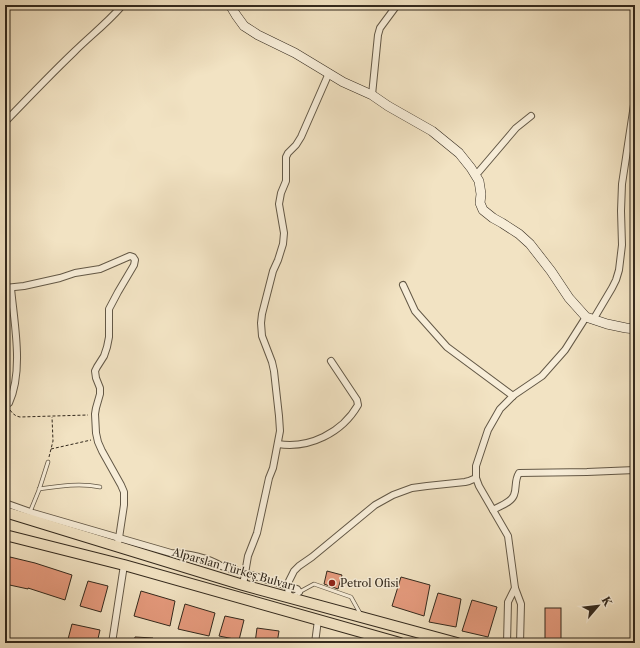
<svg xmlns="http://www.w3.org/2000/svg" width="640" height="648" viewBox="0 0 640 648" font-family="'Libre Caslon Text',serif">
	<rect width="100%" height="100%" fill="#f2e3c3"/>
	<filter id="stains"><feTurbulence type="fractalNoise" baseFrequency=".005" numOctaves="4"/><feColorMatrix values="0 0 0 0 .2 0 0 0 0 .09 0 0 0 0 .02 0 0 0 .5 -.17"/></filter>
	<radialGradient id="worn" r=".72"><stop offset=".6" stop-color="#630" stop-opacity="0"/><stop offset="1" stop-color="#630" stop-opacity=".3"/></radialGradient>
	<g fill="#e69b7e" stroke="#33291d">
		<polygon points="10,557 35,563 72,575 65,600 28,588 28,589 5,584 5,575"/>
		<polygon points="327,571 342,575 338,589 324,584"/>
		<polygon points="401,577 430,585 424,616 392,606"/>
		<polygon points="88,581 108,586 101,612 80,606"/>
		<polygon points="141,591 175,601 170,626 134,616"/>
		<polygon points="438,593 461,599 456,627 429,622"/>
		<polygon points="472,600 497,607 488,637 462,631"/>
		<polygon points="185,604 215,613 209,636 178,629"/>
		<rect x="545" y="608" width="16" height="35"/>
		<polygon points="225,616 244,620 239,640 219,636"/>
		<polygon points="72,624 100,630 97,643 67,643"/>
		<polygon points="257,628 279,631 277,643 255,643"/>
		<polygon points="135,637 153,638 152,643 133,643"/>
	</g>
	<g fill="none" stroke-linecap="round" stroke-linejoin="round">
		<g stroke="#635846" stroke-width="4.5">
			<g id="lane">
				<path d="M39 489C60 486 80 483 100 487"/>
				<polyline points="30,512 39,490 48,462"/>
				<polyline points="292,596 314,584 351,597 361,615"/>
			</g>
		</g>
		<g stroke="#635846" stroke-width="8">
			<g id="street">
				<polyline points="372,95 378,35 380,28 397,5"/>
				<path d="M5 122C27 99 50 75 74 52 89 37 106 24 120 8L121 5"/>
				<polyline points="476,175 516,128 531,116"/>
				<polyline points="403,285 415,311 447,347 513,396"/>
				<polyline points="5,288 24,286 60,278 75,273 100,269 130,256 133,257 135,260 134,265 118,292 109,309 109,337 107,347 104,356 97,367 95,371 96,378 100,388 100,394 96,408 95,414 96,433 98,442 102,451 121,485 124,492 124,505 119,538 117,546"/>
				<polyline points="593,320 612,288 616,280 619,270 622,245 621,211 622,184 635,98"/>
				<path d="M5 405 9 403C24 371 14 322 11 288"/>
				<path d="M278 444C309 449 342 433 358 405L357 400 331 361"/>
				<path d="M5 503 33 513 171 553C187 553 208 558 221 566L294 588 297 589 299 592"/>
				<path d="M493 510C499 506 511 503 514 495 517 488 514 481 519 473L587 472 635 470"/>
				<polyline points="243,585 248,556 257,533 269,478 273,468 280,431 279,416 274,371 272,362 262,336 261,323 262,314 273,271 278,260 283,244 284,233 279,204 281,193 286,181 286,157 288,153 296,145 301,137 329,73"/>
				<polyline points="515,588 508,536 479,486 476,478 476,466 488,430 500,409 514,395 542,376 565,350 586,317"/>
				<polyline points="288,597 289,581 294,571 299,566 312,557 375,505 393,495 412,488 427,486 465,482 469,481 476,478"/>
				<polyline points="112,643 124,565"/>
				<polyline points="315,643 318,620"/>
				<polyline points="507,643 508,602 515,588 521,604 520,643"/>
			</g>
		</g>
		<g stroke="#33291d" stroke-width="10">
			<polyline id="secondary" points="230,5 236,15 244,26 258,35 295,53 343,82 372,95 388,106 432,131 459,153 471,168 479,181 481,194 480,203 483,210 493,218 502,223 519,234 530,244 551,271 569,298 586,317 607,324 626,328 635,329"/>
		</g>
		<g stroke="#33291d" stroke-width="12">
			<g id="primary">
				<polyline points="5,512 243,585 457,643"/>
				<polyline points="5,535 124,565 400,643"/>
			</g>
		</g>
		<g stroke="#33291d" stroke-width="1" stroke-dasharray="3 2" stroke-linecap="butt">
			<path d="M10 410C13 414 15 416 20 417L88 415"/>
			<polyline points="51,449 91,440"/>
			<polyline points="49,457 53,441 52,417"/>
		</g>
		<use href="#lane" stroke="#f7edd8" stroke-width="3"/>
		<use href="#street" stroke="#f7edd8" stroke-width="6"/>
		<use href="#secondary" stroke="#f7edd8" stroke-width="9"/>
		<use href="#primary" stroke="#f2e3c3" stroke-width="10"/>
	</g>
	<circle fill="#8f2418" stroke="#f7edd8" stroke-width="1.5" cx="332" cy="583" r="4"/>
	<g text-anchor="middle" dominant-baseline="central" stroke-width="3" stroke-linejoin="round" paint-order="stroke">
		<g font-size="11" fill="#33291d" stroke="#f7edd8">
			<text transform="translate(234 569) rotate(16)">Alparslan Türkeş Bulvarı</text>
		</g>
		<g font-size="11" fill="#33291d" stroke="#f7edd8" text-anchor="start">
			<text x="340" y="583">Petrol Ofisi</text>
		</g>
	</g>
	<rect width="640" height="648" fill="none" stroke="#f2e3c3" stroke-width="20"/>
	<rect x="6" y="6" width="628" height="636" fill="none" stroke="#33291d" stroke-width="2"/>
	<rect x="10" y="10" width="620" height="628" fill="none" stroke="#33291d"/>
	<g transform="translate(598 606) rotate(62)" stroke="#f7edd8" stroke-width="3" paint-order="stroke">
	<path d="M0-3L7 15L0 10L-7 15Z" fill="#33291d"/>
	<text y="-6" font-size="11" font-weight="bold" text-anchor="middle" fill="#33291d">K</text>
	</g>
	<rect width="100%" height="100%" filter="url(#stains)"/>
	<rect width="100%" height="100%" fill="url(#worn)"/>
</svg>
